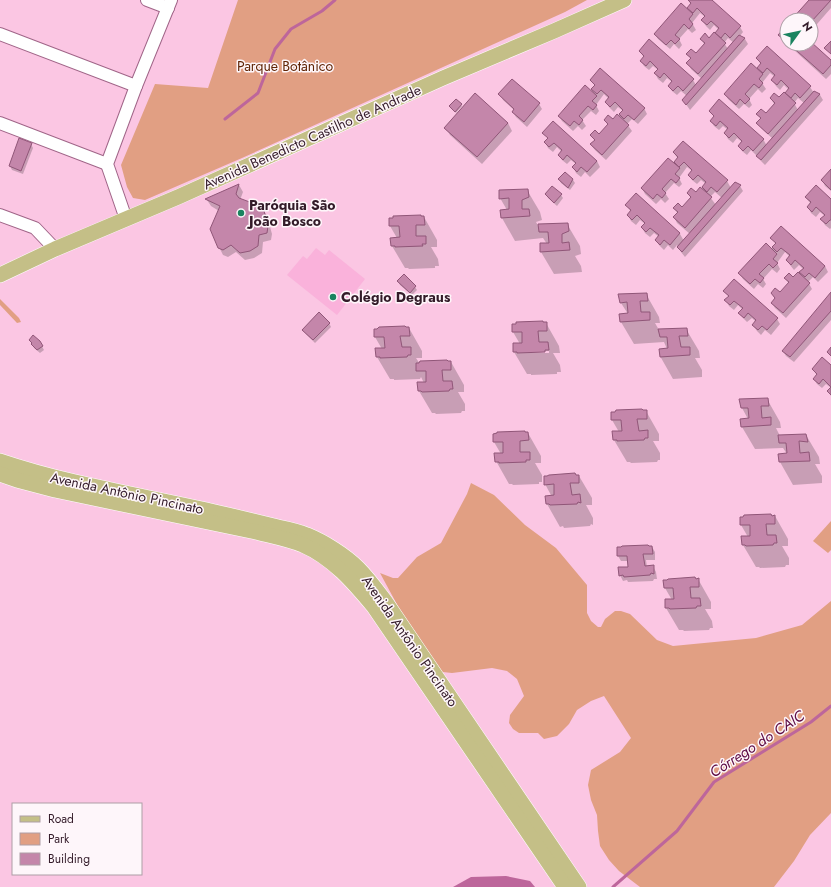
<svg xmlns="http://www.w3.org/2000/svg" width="831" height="887" viewBox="0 0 831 887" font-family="Jost,sans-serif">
	<rect width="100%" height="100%" fill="#fbc6e3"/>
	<polygon fill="#fab2db" points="316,248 325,255 329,250 365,279 337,315 287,275 303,256 307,259"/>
	<g fill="#e19f83">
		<polygon points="238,0 587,0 565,12 242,158 145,200 133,198 127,187 121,165 155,84 208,88"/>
		<polygon points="0,299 19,318 21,322 17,323 0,305"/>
		<polygon points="471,483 494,495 525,525 556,548 587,585 587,613 591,621 598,627 601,627 605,619 615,611 621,611 630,614 657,640 673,646 756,638 802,625 831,601 831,813 810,835 794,861 774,887 640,887 619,871 609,860 600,846 598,831 597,815 591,800 588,785 591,770 620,752 631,738 604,696 591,701 577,710 569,724 557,736 544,739 538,733 519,733 513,729 509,723 510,715 524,696 517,679 507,671 492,668 452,673 433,671 380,573 393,578 398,578 417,557 441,543 467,494"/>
		<polygon points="831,521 831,550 828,553 813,541"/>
	</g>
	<polygon fill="#bd669b" points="506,876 530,881 535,887 453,887 471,877"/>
	<g fill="#0003" fill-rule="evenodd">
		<path d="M688 0H710L740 27 743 32 740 36 745 39 748 44 690 110 683 100 687 96 681 91 677 95 672 91 669 86 672 82 667 78 663 83 658 79 655 73 658 70 653 66 649 70 644 66 641 61 644 58 640 51 693 80 696 85 702 79 691 69 688 63 691 60 688 54H696L704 44 701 39H709L719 30 714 25 710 30 706 26 702 20 705 17 700 13 692 23 696 30 692 33 688 29 679 39 682 45 679 49 674 44 670 49 658 39 655 34 687 10 691 5ZM728 38 734 43 728 49 724 43Z"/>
		<polygon points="811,0 830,0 831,1 831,8 811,31 811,20 793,20"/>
		<polygon points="787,26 787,44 811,44 831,62 831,74 826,79 783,40 780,35"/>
		<path d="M757 58 810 87 814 93 815 92 820 95 823 100 765 165 761 161 757 155V156L751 150 747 155 742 151 739 146 742 142 737 138 733 143 728 139 725 133 728 130 723 126 719 130 714 126 711 121 714 117 710 111 763 139 767 146 773 139 761 128 758 123 761 120 758 114H766L774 104 771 99H779L789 90 784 85 780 90 776 86 772 80 775 77 770 73 762 83 766 89 762 93 758 89 749 99 752 105 749 108 744 104 739 109 728 99 725 94 757 70 761 65ZM798 98 804 103 798 110 794 103Z"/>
		<polygon points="591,80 644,108 647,114 638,124 632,119 627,124 632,131 606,160 595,150 591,145 595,141 591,135 599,136 608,126 605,120 613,121 623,111 618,107 614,112 609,107 606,102 609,99 604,94 596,105 599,111 596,115 591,111 582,120 586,126 582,130 578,126 573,131 562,121 559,116 591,91 595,86"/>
		<polygon points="500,94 539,104 542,109 527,127 516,117 513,112 514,110 503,100"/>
		<polygon points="461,105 462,106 456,113 451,108"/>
		<polygon points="508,123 512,131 482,164 450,135 446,128"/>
		<polygon points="544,133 597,161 600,167 590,177 585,172 581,177 576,173 573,167 576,164 571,160 567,164 562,160 559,155 562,152 557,147 553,152 548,148 545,142 548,139"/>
		<polygon points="31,144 33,148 23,174 12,170 10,166"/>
		<path d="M674 153 727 181 731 188 740 186 743 191 685 257 681 252 677 245 673 250 668 245 664 250 659 245 656 240 659 237 654 233 650 237 645 233 642 228 645 224 640 220 636 225 631 221 628 215 631 212 627 206 636 195 680 234 684 241 690 234 677 223 674 217 678 214 674 208 682 209 691 199 688 193H696L706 184 701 180 697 184 692 180 689 175 692 171 687 167 679 178 682 184 679 187 674 183 665 193 669 199 665 203 661 199 656 204 645 194 642 188 674 164 678 159ZM715 192 722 198 716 205 710 197Z"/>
		<polygon points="831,170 831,191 825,186 822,180"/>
		<polygon points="565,173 573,180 575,183 570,190 561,183 559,179"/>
		<polygon points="239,185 243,192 240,200 262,208 267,216 272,234 271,240 263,242 262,253 254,258 245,260 236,252 228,257 223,255 219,247 219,211 211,206 207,200"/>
		<polygon points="552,187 561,195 563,198 557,206 548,198 546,194"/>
		<polygon points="527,190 540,212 542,220 536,222 540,229 567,224 580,246 581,254 575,256 581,266 582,272 554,274 541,252 547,244 543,238 515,241 502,218 501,211 507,210 500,198"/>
		<polygon points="806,198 831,200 831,228 830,229 825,225 822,220 825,216 820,212 816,217 811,213 808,207 811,204"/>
		<polygon points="424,217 437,240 437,247 431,247 438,259 439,266 435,266 435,268 409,269 408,268 405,268 392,246 397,238 390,226 390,219"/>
		<polygon points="771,238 825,266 828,272 818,282 813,277 808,282 812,289 786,318 775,308 772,303 775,299 772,293 780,294 789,284 785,278 793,278 803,269 799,265 794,270 790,265 787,260 790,257 785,252 777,263 780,269 777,273 772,269 763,279 766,284 763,288 758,284 754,289 743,279 740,274 771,249 776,244"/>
		<polygon points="734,280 777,319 780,324 771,335 765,330 761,335 757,331 753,325 756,322 752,318 747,322 743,318 739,313 743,310 738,305 734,310 729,306 726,300 729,297 724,291"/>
		<polygon points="398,281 415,287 417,290 412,295 400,285"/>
		<polygon points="831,293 831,320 794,362 786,356 783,351"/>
		<polygon points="646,294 659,317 660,323 655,323 659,330 686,329 699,351 700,358 695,358 702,370 702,377 673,379 660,356 667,349 664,342 634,344 621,322 628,314 621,303"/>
		<polygon points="329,323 331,327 315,343 306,334 304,330"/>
		<path d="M546 323 559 346 560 353H553L560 365 561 372H557V374L531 375V374H527L514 352 520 344 513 332V325ZM532 351H549V353H532Z"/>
		<polygon points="409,328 422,351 422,358 416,358 420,364 451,362 464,385 464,392 458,392 465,404 465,411 462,411 461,413 436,414 435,413 432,413 419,391 424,383 421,377 420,379 394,380 394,379 390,379 377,357 382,349 375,337"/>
		<polygon points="30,340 39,341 44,350 40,353 34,348"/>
		<polygon points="831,366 831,396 828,391 831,388 826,384 822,388 817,384 814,379 817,376 813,369"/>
		<polygon points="767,399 780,422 781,428 776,428 780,436 806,435 819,457 820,464 815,464 822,476 822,483 793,485 780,462 779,455 787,454 783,448 755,449 742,427 748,419 742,408"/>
		<polygon points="646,411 659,434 659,441 653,441 660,453 660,460 658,460 657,462 631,463 630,462 627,462 614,440 619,432 612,420 612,413"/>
		<polygon points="528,433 541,456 541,463 535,463 542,475 542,482 539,482 539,484 513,485 512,484 509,484 496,461 501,454 494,442"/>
		<polygon points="576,476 579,476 592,498 592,505 586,505 593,518 593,525 591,524 590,526 564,528 563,526 560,527 547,504 546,497 552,497 545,484"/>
		<polygon points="775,516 788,539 788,546 782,546 789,558 789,565 786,565 785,567 760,568 759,567 756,567 743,545 748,537 741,525 741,518"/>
		<polygon points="649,547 652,547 655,552 655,560 646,560 647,567 653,566 656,572 657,579 654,579 653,581 628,582 627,580 623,581 620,575 629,568 628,561 621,561 618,556"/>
		<polygon points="698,579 711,602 711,609 705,609 712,621 713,628 710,628 709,630 684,631 683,630 679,630 666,608 672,600 665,588 664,581"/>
	</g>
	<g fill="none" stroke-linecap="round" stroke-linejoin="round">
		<g stroke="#bd669b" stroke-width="3">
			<polyline points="225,119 258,93 275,49 291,29 322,11 335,0"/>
			<polyline points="613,887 677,831 714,782 811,722 831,706"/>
		</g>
	</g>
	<g fill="#c486aa" stroke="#905678">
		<polygon points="688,0 712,0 741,26 730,38 725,33 721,38 715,33 719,28 711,21 707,25 701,20 705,16 697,8 693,13 687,8 691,3"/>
		<polygon points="809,0 831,0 811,22 811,20 793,20 792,19"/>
		<polygon points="681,3 693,14 689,19 693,24 689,29 684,24 675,35 680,39 675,44 671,40 666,45 654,34"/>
		<polygon points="787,25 787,42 778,35"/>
		<polygon points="714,32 726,43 698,74 686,63 691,58 686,54 691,49 696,53 705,43 700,39 705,33 709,38"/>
		<polygon points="739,35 745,38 686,105 682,100"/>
		<polygon points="649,39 694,79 683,91 678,86 673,91 668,86 672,81 664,73 660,78 654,73 658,69 650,61 646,66 640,61 644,56 639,51"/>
		<polygon points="831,41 831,54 824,48"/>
		<polygon points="811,42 831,60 831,65 823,74 789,44 811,44"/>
		<polygon points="767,46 811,86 800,98 795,93 791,98 785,93 789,88 781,80 777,85 771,80 775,75 767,68 763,73 757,68 761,63 756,58"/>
		<polygon points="751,63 763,74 759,79 763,83 759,88 754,84 745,94 750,99 745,104 740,99 736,105 724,94"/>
		<polygon points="600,68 645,108 634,120 628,115 624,119 619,114 623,110 615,102 610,107 605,102 609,97 601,90 597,94 591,89 595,85 590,80"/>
		<polygon points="512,79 540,103 524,122 512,112 514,109 498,94"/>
		<polygon points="585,85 597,96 592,101 597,105 593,110 588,106 579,116 583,120 579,125 574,121 570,126 558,116"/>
		<polygon points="814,91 820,94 761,160 756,156"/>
		<polygon points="784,92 796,103 768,134 756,123 761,118 756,114 761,109 766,113 775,103 770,98 774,93 779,97"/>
		<polygon points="475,93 508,123 477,157 444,128"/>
		<polygon points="456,99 462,104 455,112 449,106"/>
		<polygon points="719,99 764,139 753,151 748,146 743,151 738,146 742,141 734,133 729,138 724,133 728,128 720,121 716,126 710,121 714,116 709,111"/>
		<polygon points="617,114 629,125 602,155 590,144 595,140 590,135 595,130 599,134 608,124 604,120 608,115 613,119"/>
		<polygon points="553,121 597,161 587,172 581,167 577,172 572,167 576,163 567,155 563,160 558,155 562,150 554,143 549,147 544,142 548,138 542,133"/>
		<polygon points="19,138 32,143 21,171 9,166"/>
		<polygon points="683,141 728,180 717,192 711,187 707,192 702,187 706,182 698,175 693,180 688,175 692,170 684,162 679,167 674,162 678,157 673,152"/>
		<polygon points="668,158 680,168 675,174 680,178 676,183 671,179 662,189 666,193 662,198 657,194 653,199 641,188"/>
		<polygon points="831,169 831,190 821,180"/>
		<polygon points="565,172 573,179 568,188 558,179"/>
		<polygon points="735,182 741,185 682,252 677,247"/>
		<polygon points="239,184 236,194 239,198 263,207 268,226 267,233 259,235 258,246 250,251 240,253 231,245 223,250 218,248 210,229 220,206 205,199"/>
		<polygon points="816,185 831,199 831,220 830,220 826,224 820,219 825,215 816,207 812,212 807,207 811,202 805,197"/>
		<polygon points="552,186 562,194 554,203 545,194"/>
		<polygon points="700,187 712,197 685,228 673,217 678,212 673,208 678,203 682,207 691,197 687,193 691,188 696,192"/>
		<polygon points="528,189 529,197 522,200 522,209 529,209 530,216 501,218 500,210 509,209 509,198 499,199 499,190"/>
		<polygon points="636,193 680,233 670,245 664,240 660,245 655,240 659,235 650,228 646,232 641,227 645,223 637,215 632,220 627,215 631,210 625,205"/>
		<polygon points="421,215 421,216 424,216 425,225 416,225 416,236 426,236 426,244 422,244 423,246 395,247 395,246 391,246 390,238 400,237 399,226 389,226 389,218 393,218 393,216"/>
		<polygon points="568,223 569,231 562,234 562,243 569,242 570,250 540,252 540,243 549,243 548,232 539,232 538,224"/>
		<polygon points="781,226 825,266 815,278 809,273 805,277 799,272 804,268 795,260 791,265 786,260 790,255 781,248 777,252 772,247 776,243 770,238"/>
		<polygon points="766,243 777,254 773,259 778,263 773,268 769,264 759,274 764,278 760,283 755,279 750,284 738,273"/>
		<polygon points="798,272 810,283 783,313 771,303 775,298 771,293 775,288 780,292 789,282 784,278 789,273 793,277"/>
		<polygon points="404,274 416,286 410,293 397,281"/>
		<polygon points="734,279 778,318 767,330 762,326 758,330 752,325 756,320 748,313 744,318 738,313 743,308 734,301 730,305 724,300 729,296 723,291"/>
		<polygon points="831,292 831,311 790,357 782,351"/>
		<polygon points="647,293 648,301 640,301 641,312 650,312 650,320 620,322 619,314 628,313 627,302 620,303 618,294"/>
		<polygon points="319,312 330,323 313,340 302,330"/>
		<polygon points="543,321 543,322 547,322 547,331 538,331 539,342 548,342 549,350 545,350 545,352 517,353 517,352 513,352 513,343 522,343 522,332 512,332 512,324 516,324 516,322"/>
		<polygon points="405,326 406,327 409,327 410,336 400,336 402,347 411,347 411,355 408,355 407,357 380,358 380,357 376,357 375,348 385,348 384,337 374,337 374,329 377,329 379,327"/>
		<polygon points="687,328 688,336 679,336 681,347 690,347 690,355 660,357 659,349 668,348 667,337 660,337 658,329"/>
		<polygon points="33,335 40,341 43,346 37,350 31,344 32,343 29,340"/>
		<polygon points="831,347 831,356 827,352"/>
		<polygon points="822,357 831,365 831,387 823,379 819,384 813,379 817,374 812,369"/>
		<polygon points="447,360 448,361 451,361 451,370 442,370 443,381 452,381 453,389 450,389 449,391 422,392 421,391 418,391 417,382 426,382 426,371 416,371 416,363 419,363 420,361"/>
		<polygon points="831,387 831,395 827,391"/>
		<polygon points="768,398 769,406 761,406 762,418 771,417 771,425 741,427 740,419 749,418 748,408 741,408 739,399"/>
		<polygon points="642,409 643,410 647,410 647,419 637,419 639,431 648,430 648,438 645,438 644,440 617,441 617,440 613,440 612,431 622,431 621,420 611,420 611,412 615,412 616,410"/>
		<polygon points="525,431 525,432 528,432 529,440 520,441 520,452 530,452 530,460 526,460 526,462 499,463 499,462 495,462 494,453 503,453 503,442 493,442 493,434 497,433 497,432"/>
		<polygon points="806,434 808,442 799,441 800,453 809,452 810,461 779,462 778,454 787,453 786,443 779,443 778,435"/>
		<polygon points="575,473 576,475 579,475 579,483 570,483 572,495 580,494 581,503 578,502 577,504 550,505 549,504 546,504 545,496 554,495 554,484 544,485 544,476 547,476 549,475"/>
		<polygon points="771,514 772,516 775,515 775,524 766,524 767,535 776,535 777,543 774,543 773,545 746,546 745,545 742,545 741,536 750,536 750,525 740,525 740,517 743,517 744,515"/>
		<polygon points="648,545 649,546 652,546 653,554 643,554 645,566 654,565 654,574 651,573 650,575 624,577 623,575 619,576 618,567 628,567 627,556 617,556 617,547 621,547 622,546"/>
		<polygon points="695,577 696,579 699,578 699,587 690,587 691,598 700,598 701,606 697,606 696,608 670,609 669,608 665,608 665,599 674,599 673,588 664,588 663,580 667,580 668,579"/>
	</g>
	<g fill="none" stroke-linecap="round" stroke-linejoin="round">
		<g stroke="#a06588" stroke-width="14">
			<g id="minor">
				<polyline points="147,0 168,8"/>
				<polyline points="0,34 136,86"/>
				<polyline points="0,123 107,164"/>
				<polyline points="0,215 35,228 55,249"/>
				<polyline points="126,219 107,164 136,86 171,0"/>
			</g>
		</g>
		<g stroke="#fff" stroke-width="16">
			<g id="major">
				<polyline points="0,275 55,249 178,197 443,78 554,31 624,0"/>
				<path d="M0 461C74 486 152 497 228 515 244 519 261 523 278 527 288 529 298 531 307 535 324 542 345 555 358 568 368 578 376 589 385 601L579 887"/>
				<path d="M0 474 17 480 55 490 256 532C272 536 288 539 303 545 333 558 354 583 374 607L565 887"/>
			</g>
		</g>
		<use href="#minor" stroke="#fff" stroke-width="12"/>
		<use href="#major" stroke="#c4bf87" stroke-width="15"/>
	</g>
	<g fill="#1a835f" stroke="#fef6fa" stroke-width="1.5">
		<circle cx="241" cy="213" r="4"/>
		<circle cx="333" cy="297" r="4"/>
	</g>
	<g text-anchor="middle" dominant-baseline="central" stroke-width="3" stroke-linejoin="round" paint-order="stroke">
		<g font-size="14" fill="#602506" stroke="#fef6fa">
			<text x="285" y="66">Parque Botânico</text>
		</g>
		<g font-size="14" fill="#331b29" stroke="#fef6fa">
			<text transform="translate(312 137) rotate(-24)">Avenida Benedicto Castilho de Andrade</text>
			<text transform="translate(127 493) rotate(12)">Avenida Antônio Pincinato</text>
			<text transform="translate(410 641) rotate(55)">Avenida Antônio Pincinato</text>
		</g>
		<g font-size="14" font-weight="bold" fill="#331b29" stroke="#fef6fa" text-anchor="start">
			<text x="249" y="205">Paróquia São<tspan x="249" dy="16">João Bosco</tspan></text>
			<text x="341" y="297">Colégio Degraus</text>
		</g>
		<g font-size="15" font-style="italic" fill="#5d0b44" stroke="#fef6fa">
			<text transform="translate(757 744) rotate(-33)">Córrego do CAIC</text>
		</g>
	</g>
	<rect x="12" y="803" width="130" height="72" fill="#fef6fa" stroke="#ad9ea6"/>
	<rect x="20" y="816" width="20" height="6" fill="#c4bf87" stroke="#ad9ea6"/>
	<text x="48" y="823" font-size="12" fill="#331b29">Road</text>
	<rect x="20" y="833" width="20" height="12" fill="#e19f83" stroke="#ad9ea6"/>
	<text x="48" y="843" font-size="12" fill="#331b29">Park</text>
	<rect x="20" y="853" width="20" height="12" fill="#c486aa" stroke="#ad9ea6"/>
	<text x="48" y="863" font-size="12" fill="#331b29">Building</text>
	<g transform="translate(799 32) rotate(57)"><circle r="19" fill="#fef6fa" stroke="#ad9ea6"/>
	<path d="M0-3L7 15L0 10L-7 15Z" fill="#1a835f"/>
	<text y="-6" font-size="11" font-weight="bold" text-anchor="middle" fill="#331b29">N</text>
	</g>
</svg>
